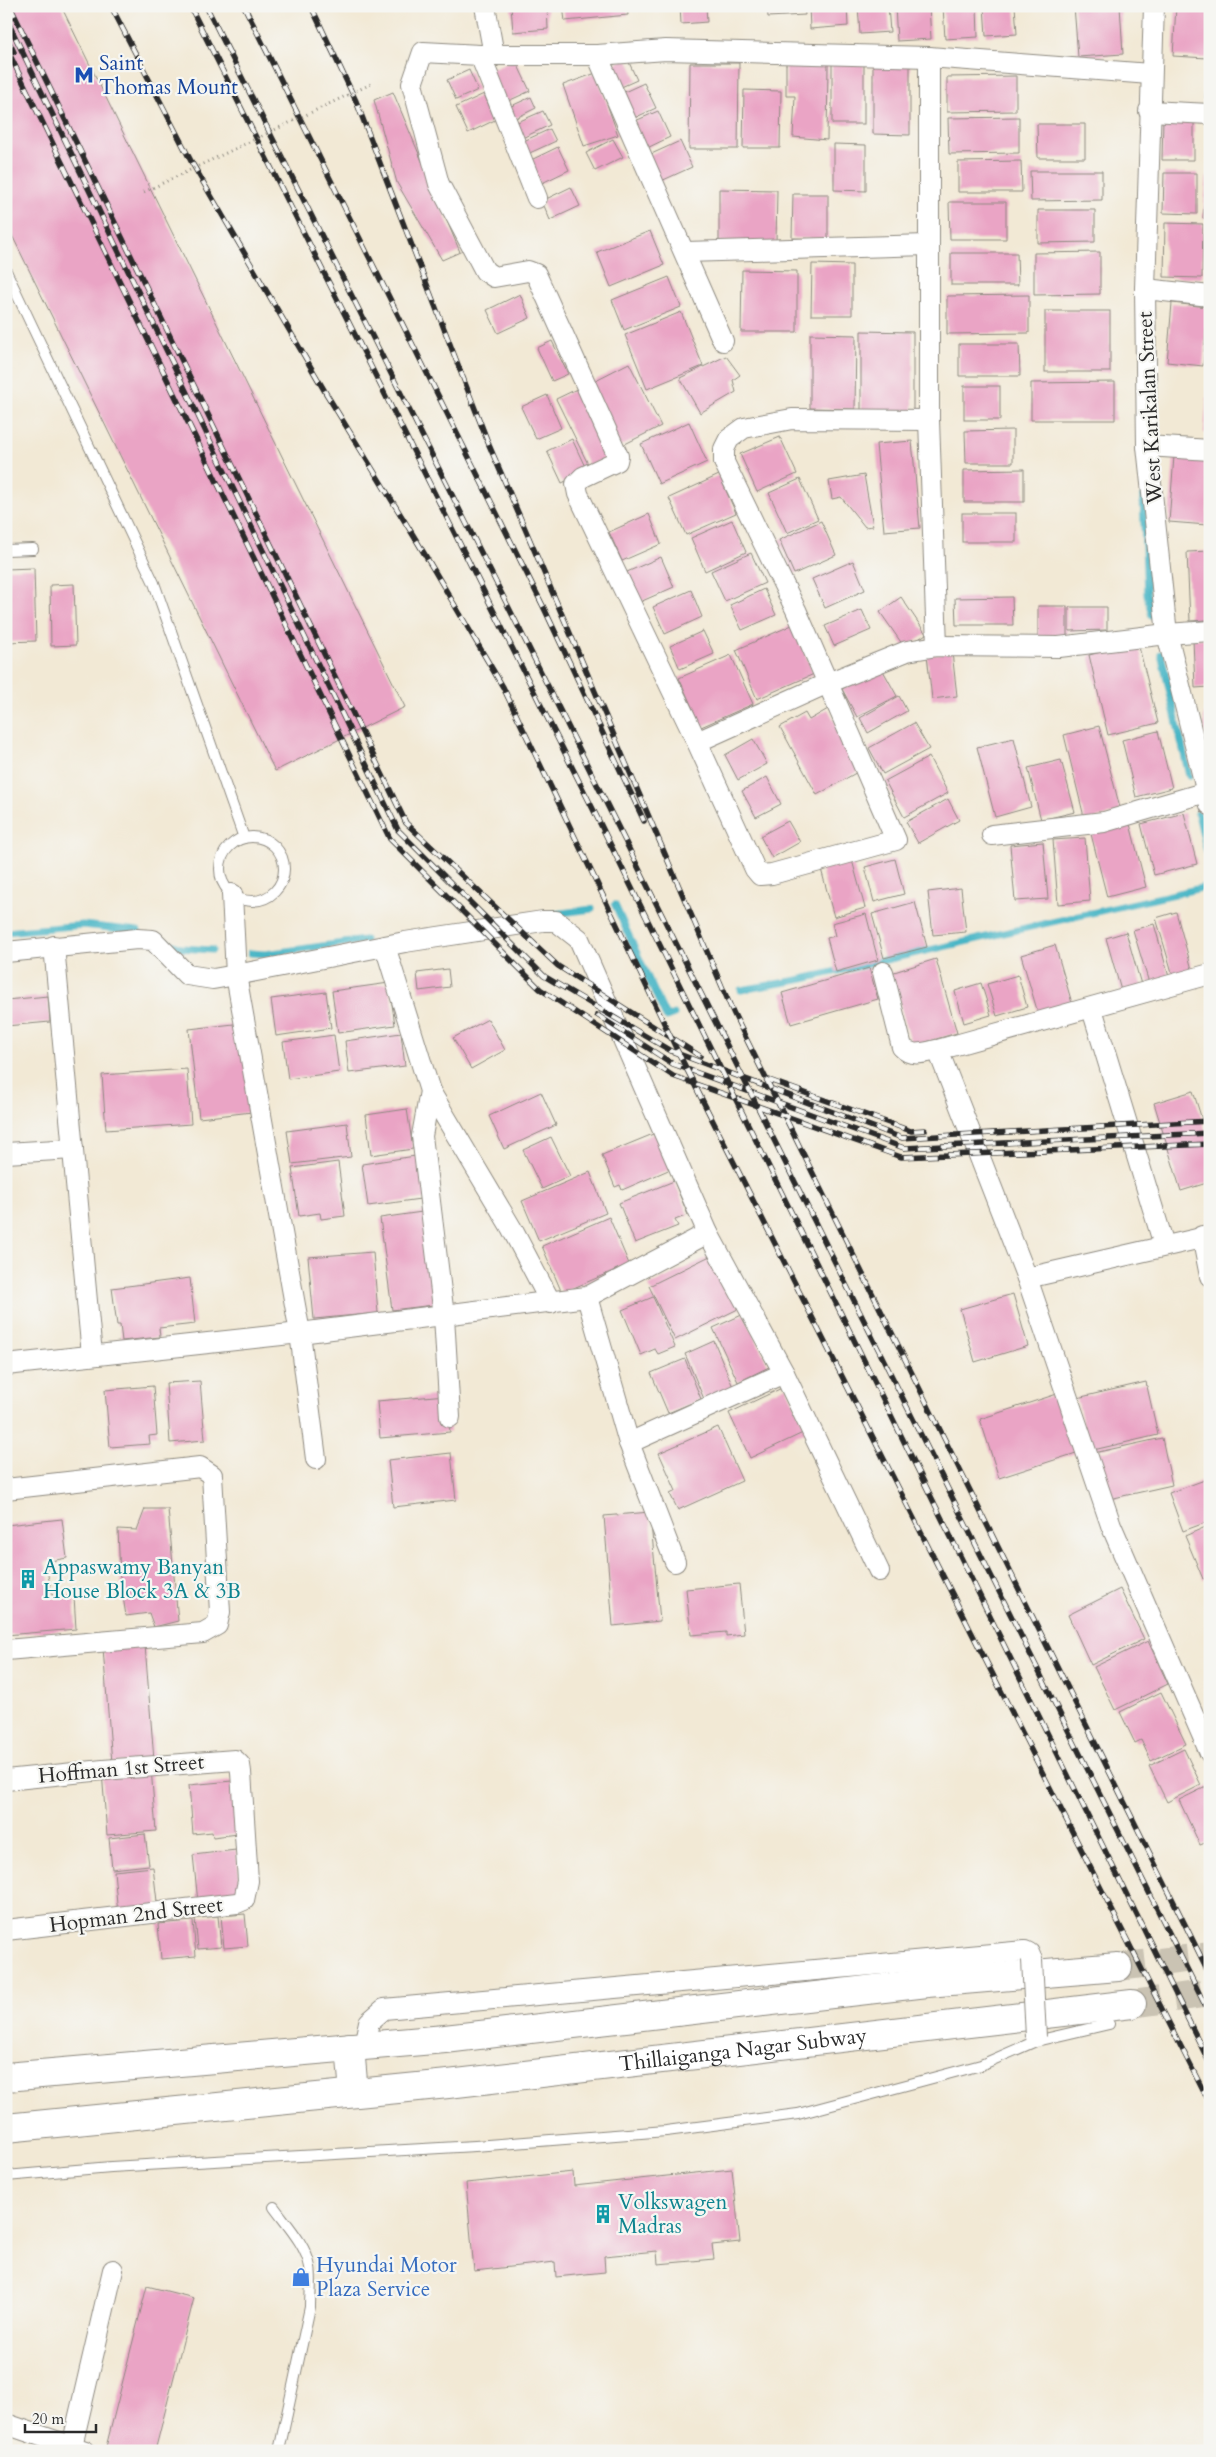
<svg xmlns="http://www.w3.org/2000/svg" width="1216" height="2457" viewBox="0 0 1216 2457" font-family="Cardo,serif">
	<rect width="100%" height="100%" fill="#f6f6f2"/>
	<filter id="ink" filterUnits="userSpaceOnUse"><feTurbulence type="fractalNoise" baseFrequency=".02" numOctaves="2"/><feDisplacementMap in="SourceGraphic" scale="10" xChannelSelector="R" yChannelSelector="G"/><feConvolveMatrix kernelMatrix="1 2 1 2 8 2 1 2 1" color-interpolation-filters="sRGB"/></filter>
	<filter id="wash" filterUnits="userSpaceOnUse"><feTurbulence type="fractalNoise" baseFrequency=".0096" numOctaves="4" result="noise"/><feDisplacementMap in="SourceGraphic" scale="20" xChannelSelector="R" yChannelSelector="G"/><feGaussianBlur stdDeviation="1.12" result="paint"/><feColorMatrix in="noise" values="0 0 0 0 0 0 0 0 0 0 0 0 0 0 0 0 0 1.4 0 .05"/><feComposite in="paint" operator="in"/></filter>
	<g filter="url(#wash)">
		<rect width="100%" height="100%" fill="#f2e9d5"/>
		<g fill="none" stroke-linecap="round" stroke-linejoin="round">
			<g stroke="#4ab6c6" stroke-width="7">
				<polyline points="1143,497 1147,594 1152,616"/>
				<polyline points="1161,654 1189,776"/>
				<polyline points="1198,814 1210,864"/>
				<polyline points="615,905 666,1017 674,1014"/>
				<polyline points="554,914 592,909"/>
				<polyline points="6,932 83,925 138,931"/>
				<polyline points="164,941 181,948 212,950"/>
				<polyline points="251,953 265,954 365,940"/>
				<polyline points="741,990 798,980 1210,886"/>
			</g>
		</g>
		<g id="blocks">
			<g fill="#eaa4c5">
				<polygon points="6,6 61,6 405,707 275,771 6,223"/>
				<polygon points="511,6 547,6 548,29 513,32"/>
				<polygon points="563,6 627,6 628,15 565,21"/>
				<polygon points="636,6 655,6 655,8 636,9"/>
				<polygon points="680,6 706,6 707,22 681,24"/>
				<polygon points="767,6 804,6 805,15 768,17"/>
				<polygon points="809,6 847,6 848,26 810,29"/>
				<polygon points="858,6 888,6 890,32 860,34"/>
				<polygon points="895,6 929,6 931,39 897,41"/>
				<polygon points="943,6 977,6 978,37 945,39"/>
				<polygon points="984,6 1015,6 1017,34 986,36"/>
				<polygon points="1074,6 1120,6 1123,54 1078,57"/>
				<polygon points="1176,6 1210,6 1210,44 1207,58 1173,56"/>
				<polygon points="1208,56 1210,56 1210,98 1205,98"/>
				<polygon points="627,58 637,80 619,88 609,67"/>
				<polygon points="515,59 530,91 504,103 489,70"/>
				<rect x="832" y="59" width="32" height="65"/>
				<polygon points="873,62 910,62 910,135 873,134"/>
				<polygon points="690,63 739,63 738,149 689,149"/>
				<polygon points="786,63 828,64 827,140 793,137 795,96 786,96"/>
				<polygon points="469,70 478,90 456,100 447,80"/>
				<polygon points="596,73 618,135 584,146 563,85"/>
				<polygon points="1016,76 1016,111 947,112 947,77"/>
				<polygon points="644,83 656,108 632,119 620,94"/>
				<polygon points="744,90 781,91 780,148 743,148"/>
				<polygon points="393,92 460,252 442,260 397,183 374,100"/>
				<polygon points="484,94 495,120 468,133 456,107"/>
				<polygon points="531,97 536,108 512,120 507,108"/>
				<polygon points="543,111 550,125 520,139 513,124"/>
				<polygon points="658,111 670,137 645,149 633,122"/>
				<polygon points="1019,117 1019,153 949,154 948,118"/>
				<polygon points="1163,118 1194,118 1194,160 1162,160"/>
				<polygon points="1037,124 1085,124 1085,158 1038,158"/>
				<polygon points="550,129 556,141 523,156 517,144"/>
				<polygon points="613,139 623,157 595,171 586,153"/>
				<polygon points="680,141 692,167 659,182 647,156"/>
				<polygon points="834,144 866,145 866,191 834,190"/>
				<polygon points="558,147 569,170 540,184 529,161"/>
				<polygon points="1021,161 1022,192 958,192 958,162"/>
				<polygon points="1030,171 1102,171 1102,200 1031,201"/>
				<polygon points="1164,173 1197,173 1197,214 1163,213"/>
				<polygon points="1207,177 1210,177 1210,219 1203,218"/>
				<polygon points="571,187 580,206 550,220 542,201"/>
				<polygon points="719,189 777,190 776,243 719,242"/>
				<polygon points="793,194 828,194 828,239 792,238"/>
				<polygon points="949,202 1006,202 1006,239 950,239"/>
				<polygon points="1038,210 1095,210 1095,242 1038,243"/>
				<polygon points="1165,223 1203,224 1202,278 1164,277"/>
				<polygon points="650,231 664,265 611,287 597,252"/>
				<polygon points="1100,252 1100,294 1034,295 1034,253"/>
				<polygon points="951,253 1017,253 1018,285 951,285"/>
				<polygon points="812,264 852,265 852,315 811,315"/>
				<polygon points="742,270 797,271 797,332 741,332"/>
				<polygon points="669,277 681,307 624,330 612,300"/>
				<polygon points="520,294 530,318 498,333 487,310"/>
				<polygon points="1029,295 1029,333 947,334 947,296"/>
				<polygon points="1172,303 1208,307 1203,366 1167,362"/>
				<rect x="1045" y="311" width="65" height="61"/>
				<polygon points="681,312 703,366 647,389 625,335"/>
				<polygon points="861,331 913,332 913,412 861,412"/>
				<polygon points="810,334 856,335 855,409 810,408"/>
				<polygon points="552,341 568,374 552,381 537,348"/>
				<polygon points="959,344 1019,344 1020,376 959,376"/>
				<polygon points="726,356 740,375 733,380 736,392 700,413 680,378"/>
				<polygon points="629,363 661,426 619,447 588,384"/>
				<polygon points="1115,382 1115,420 1031,420 1031,383"/>
				<polygon points="1208,384 1210,384 1210,433 1204,433"/>
				<rect x="964" y="386" width="36" height="34"/>
				<polygon points="579,388 613,455 589,466 556,399"/>
				<polygon points="547,395 561,428 536,439 521,407"/>
				<polygon points="689,422 707,462 659,484 641,444"/>
				<polygon points="1013,430 1013,463 966,463 965,431"/>
				<polygon points="780,437 797,474 757,492 740,454"/>
				<polygon points="572,439 587,471 562,483 547,451"/>
				<polygon points="912,441 920,528 884,531 876,444"/>
				<polygon points="1174,456 1210,459 1207,525 1169,522"/>
				<polygon points="1024,469 1024,502 964,502 964,470"/>
				<polygon points="719,475 736,513 686,535 669,498"/>
				<polygon points="864,475 873,526 865,527 841,497 832,499 829,481"/>
				<polygon points="800,479 818,519 787,533 769,493"/>
				<rect x="962" y="513" width="54" height="29"/>
				<polygon points="649,514 661,544 622,561 609,532"/>
				<polygon points="732,520 746,552 705,571 691,538"/>
				<polygon points="821,521 836,555 794,574 779,540"/>
				<polygon points="1210,551 1210,625 1207,625 1207,620 1190,621 1187,552"/>
				<polygon points="751,553 765,583 725,601 711,571"/>
				<polygon points="661,557 674,587 640,602 627,572"/>
				<polygon points="853,561 865,590 825,608 812,579"/>
				<polygon points="34,568 36,641 6,642 6,569"/>
				<polygon points="74,584 76,645 51,646 50,585"/>
				<polygon points="764,589 776,615 742,630 730,605"/>
				<polygon points="691,590 702,617 665,634 653,607"/>
				<polygon points="901,597 926,634 905,648 880,612"/>
				<polygon points="1012,597 1013,625 956,625 955,598"/>
				<rect x="1038" y="606" width="29" height="32"/>
				<polygon points="1069,607 1107,607 1107,630 1069,631"/>
				<polygon points="862,610 871,630 834,646 825,626"/>
				<polygon points="792,625 814,674 757,699 736,650"/>
				<polygon points="703,631 714,654 680,669 670,646"/>
				<polygon points="1210,638 1210,687 1195,688 1193,639"/>
				<polygon points="1138,643 1158,723 1108,735 1089,655"/>
				<polygon points="952,652 957,696 932,699 927,655"/>
				<polygon points="731,655 753,704 701,727 679,678"/>
				<polygon points="881,667 897,696 857,717 842,689"/>
				<polygon points="899,696 907,711 868,733 860,718"/>
				<polygon points="828,709 861,770 817,795 780,727 805,713 809,720"/>
				<polygon points="1204,714 1210,714 1210,767 1206,767"/>
				<polygon points="914,723 929,749 883,774 869,748"/>
				<polygon points="1099,726 1121,812 1085,821 1064,735"/>
				<polygon points="1158,731 1172,788 1136,797 1122,740"/>
				<polygon points="1014,738 1031,807 995,817 977,747"/>
				<polygon points="753,739 767,764 738,780 725,755"/>
				<polygon points="929,757 948,793 904,817 885,781"/>
				<polygon points="1061,760 1075,812 1041,820 1028,768"/>
				<polygon points="767,777 781,804 756,817 742,791"/>
				<polygon points="948,799 959,820 918,843 906,822"/>
				<polygon points="1184,813 1197,864 1154,875 1141,824"/>
				<polygon points="788,821 800,842 772,858 760,836"/>
				<polygon points="1130,824 1146,887 1107,897 1091,834"/>
				<polygon points="1085,838 1090,901 1058,904 1053,840"/>
				<polygon points="1043,842 1048,899 1015,901 1010,845"/>
				<polygon points="895,859 904,894 874,902 865,867"/>
				<polygon points="852,860 865,908 834,917 821,869"/>
				<polygon points="961,888 966,932 933,935 928,892"/>
				<polygon points="915,902 927,947 884,958 872,914"/>
				<polygon points="1176,912 1193,973 1174,979 1156,918"/>
				<polygon points="866,914 878,960 836,972 827,938 835,936 832,923"/>
				<polygon points="1154,924 1169,977 1149,983 1133,930"/>
				<polygon points="1126,932 1142,988 1122,994 1106,938"/>
				<polygon points="1055,945 1074,1010 1040,1020 1021,955"/>
				<polygon points="936,959 957,1033 912,1046 891,973"/>
				<polygon points="869,968 878,999 791,1024 782,993"/>
				<polygon points="448,969 450,987 419,991 417,973"/>
				<polygon points="1018,975 1027,1007 997,1016 987,984"/>
				<polygon points="389,983 395,1025 338,1033 332,991"/>
				<polygon points="981,983 991,1015 964,1023 955,991"/>
				<polygon points="326,992 331,1028 276,1036 271,999"/>
				<polygon points="48,996 50,1022 6,1026 6,1000"/>
				<polygon points="488,1019 505,1050 471,1069 453,1038"/>
				<polygon points="243,1023 252,1112 199,1118 189,1029"/>
				<polygon points="401,1033 405,1066 349,1073 345,1041"/>
				<polygon points="334,1035 339,1072 288,1079 283,1042"/>
				<polygon points="187,1069 191,1124 106,1130 102,1075"/>
				<polygon points="1193,1091 1210,1145 1210,1182 1181,1191 1154,1103"/>
				<polygon points="541,1092 556,1125 504,1149 489,1116"/>
				<polygon points="407,1109 413,1149 371,1155 366,1115"/>
				<polygon points="347,1123 351,1157 292,1164 287,1131"/>
				<polygon points="658,1132 673,1168 622,1190 620,1185 615,1187 602,1155"/>
				<polygon points="551,1137 570,1176 542,1189 523,1150"/>
				<polygon points="422,1155 428,1198 368,1206 362,1164"/>
				<polygon points="338,1162 345,1216 321,1219 320,1213 299,1216 292,1168"/>
				<polygon points="590,1172 606,1213 539,1241 522,1201"/>
				<polygon points="674,1181 688,1215 675,1220 678,1226 635,1243 619,1203"/>
				<polygon points="429,1211 442,1304 392,1310 380,1218"/>
				<polygon points="609,1217 629,1264 562,1293 542,1246"/>
				<polygon points="373,1252 378,1313 314,1319 308,1257"/>
				<polygon points="714,1254 740,1308 675,1340 649,1286"/>
				<polygon points="190,1278 195,1324 159,1328 160,1337 122,1341 120,1325 117,1325 112,1288"/>
				<polygon points="1013,1294 1028,1346 975,1362 960,1309"/>
				<polygon points="653,1297 675,1347 658,1354 655,1349 641,1355 622,1310"/>
				<polygon points="744,1314 769,1367 738,1382 713,1328"/>
				<polygon points="714,1341 733,1387 704,1399 685,1354"/>
				<polygon points="685,1359 701,1399 668,1413 651,1373"/>
				<polygon points="200,1381 205,1440 170,1443 166,1383"/>
				<polygon points="1146,1382 1158,1435 1089,1451 1077,1398"/>
				<polygon points="153,1386 157,1435 149,1436 150,1444 110,1447 105,1390"/>
				<polygon points="786,1386 807,1431 750,1458 729,1413"/>
				<polygon points="1057,1394 1076,1453 999,1478 980,1419"/>
				<polygon points="446,1395 450,1432 380,1438 377,1401"/>
				<polygon points="718,1427 742,1481 678,1510 670,1494 676,1491 659,1453"/>
				<polygon points="1162,1438 1172,1485 1105,1500 1094,1453"/>
				<polygon points="451,1453 456,1500 393,1507 388,1460"/>
				<polygon points="1210,1478 1210,1521 1183,1531 1169,1493"/>
				<polygon points="145,1509 168,1509 178,1621 154,1627 149,1613 126,1616 120,1577 118,1529 137,1530"/>
				<polygon points="650,1512 660,1621 613,1626 604,1516"/>
				<polygon points="62,1519 67,1558 45,1562 53,1598 74,1596 76,1629 6,1635 6,1525"/>
				<polygon points="1210,1525 1210,1576 1203,1579 1185,1536"/>
				<polygon points="739,1584 744,1634 726,1636 726,1632 691,1635 686,1589"/>
				<polygon points="1120,1589 1144,1639 1091,1665 1068,1615"/>
				<polygon points="1148,1641 1168,1684 1115,1710 1094,1667"/>
				<polygon points="145,1645 154,1760 112,1763 103,1648"/>
				<polygon points="1161,1692 1186,1744 1151,1761 1141,1740 1135,1743 1120,1712"/>
				<polygon points="1184,1749 1201,1785 1167,1802 1149,1766"/>
				<polygon points="151,1768 156,1831 107,1835 102,1772"/>
				<polygon points="232,1781 237,1834 213,1837 212,1832 193,1834 189,1785"/>
				<polygon points="1210,1785 1210,1841 1200,1845 1179,1800"/>
				<polygon points="145,1834 149,1865 112,1869 109,1838"/>
				<polygon points="236,1850 242,1896 198,1902 193,1855"/>
				<polygon points="153,1867 158,1910 118,1914 114,1871"/>
				<polygon points="245,1914 248,1946 224,1948 221,1916"/>
				<polygon points="218,1916 221,1947 198,1949 195,1918"/>
				<polygon points="193,1921 196,1956 161,1959 158,1924"/>
				<polygon points="732,2169 740,2242 712,2245 714,2259 658,2264 657,2251 604,2256 605,2272 556,2277 555,2262 474,2271 466,2183 573,2172 574,2186"/>
				<polygon points="147,2286 194,2298 155,2451 105,2451"/>
			</g>
		</g>
	</g>
	<g filter="url(#ink)">
		<use href="#blocks" fill-opacity="0" stroke="#8e8a80" stroke-width="1"/>
		<g fill="none" stroke-linecap="round" stroke-linejoin="round">
			<g stroke="#cac3b3" stroke-width="28" stroke-dasharray="28 14" stroke-linecap="butt">
				<polyline points="1118,1967 1210,1956"/>
				<polyline points="1132,2004 1210,1993"/>
			</g>
			<g stroke="#8e8a80" stroke-width="12">
				<g id="service">
					<polyline points="6,271 154,583 244,838"/>
					<polyline points="6,550 33,549"/>
					<circle cx="252" cy="869" r="32"/>
					<polyline points="6,2176 111,2167 475,2146 666,2131 798,2114 981,2065 1036,2041 1109,2024"/>
					<path d="M274 2207C287 2225 306 2245 310 2267 312 2280 310 2294 310 2307L279 2451"/>
				</g>
			</g>
			<g stroke="#8e8a80" stroke-width="22">
				<g id="minor">
					<polyline points="485,6 494,55"/>
					<polyline points="1154,6 1145,289 1147,446 1167,634 1210,805"/>
					<polyline points="480,55 537,198"/>
					<polyline points="597,55 723,341"/>
					<polyline points="929,57 929,420 937,646"/>
					<polyline points="1149,111 1210,114"/>
					<polyline points="686,252 928,245"/>
					<polyline points="1145,289 1210,296"/>
					<polyline points="929,420 792,419 744,428 729,439 724,449 724,462 796,610 896,840 772,874 760,875 755,869 697,742 578,494 576,484 583,477 617,461 618,456 536,274 528,271 494,277 485,271 439,184 412,84 423,52 480,55 597,55 666,50 929,57 1150,74"/>
					<polyline points="1147,446 1210,450"/>
					<polyline points="697,742 828,683 907,651 937,646 1059,647 1167,634 1210,631"/>
					<polyline points="992,835 1104,822 1210,791"/>
					<polyline points="232,894 236,975 405,942 543,921 556,921 579,939 708,1233 784,1373 879,1571"/>
					<polyline points="54,946 92,1355"/>
					<polyline points="385,946 430,1091 422,1136 444,1316 450,1417"/>
					<polyline points="6,952 137,939 153,940 187,975 213,979 236,975 300,1333 316,1459"/>
					<path d="M883 972 902 1047C912 1058 925 1052 938 1050"/>
					<polyline points="1210,974 938,1050 1027,1278 1111,1525 1210,1753"/>
					<polyline points="1092,1009 1164,1245"/>
					<polyline points="430,1091 512,1229 551,1303"/>
					<polyline points="6,1153 73,1149"/>
					<polyline points="1202,1236 1210,1276"/>
					<polyline points="1027,1278 1210,1236"/>
					<polyline points="587,1297 629,1443 675,1562"/>
					<polyline points="6,1365 300,1333 587,1297 708,1233"/>
					<polyline points="629,1443 784,1373"/>
					<polyline points="6,1489 200,1467 212,1475 220,1612 217,1625 203,1633 6,1650"/>
					<polyline points="6,1780 103,1770 235,1760 240,1765 241,1772 248,1881 244,1900 237,1903 6,1930"/>
					<polyline points="364,2045 369,2022 384,2009 1025,1951 1029,1953 1032,1960"/>
					<polyline points="6,2424 85,2451"/>
					<polyline points="72,2446 113,2270"/>
				</g>
			</g>
			<g stroke="#8e8a80" stroke-width="30">
				<g id="primary">
					<polyline points="350,2047 354,2093"/>
					<polyline points="6,2077 445,2039 927,1983 1118,1967"/>
					<path id="s1" d="M6 2128 448 2084 1132 2004"/>
				</g>
			</g>
			<use href="#service" stroke="#fff" stroke-width="10"/>
			<use href="#minor" stroke="#fff" stroke-width="20"/>
			<use href="#primary" stroke="#fff" stroke-width="28"/>
			<g stroke="#2b2b2b" stroke-width="5.5">
				<g id="rail">
					<polyline points="10,6 406,823 558,966 700,1056"/>
					<polyline points="111,6 192,163 327,395 418,543 503,687 676,1048 1210,2104"/>
					<polyline points="190,6 593,809 1210,2064"/>
					<polyline points="206,6 516,622 1210,2015"/>
					<polyline points="244,6 544,608 644,821"/>
					<polyline points="311,6 356,101 489,445 733,1012 1210,1975"/>
					<polyline points="6,18 398,830 544,976 671,1051 902,1138 1210,1121"/>
					<polyline points="6,36 14,52"/>
					<polyline points="6,47 390,839 540,989 673,1076 901,1157 1210,1144"/>
					<polyline points="597,1015 673,1064 904,1148 1210,1133"/>
					<polyline points="769,1080 911,1131 925,1130"/>
				</g>
			</g>
			<use href="#rail" stroke="#f6f6f2" stroke-width="4" stroke-dasharray="11" stroke-linecap="butt"/>
			<g stroke="#8e8a80" stroke-width="22" stroke-linecap="butt">
				<polyline id="minor-bridge" points="1032,1960 1036,2037"/>
			</g>
			<polyline stroke="#8e8a80" stroke-width="3" stroke-dasharray="1 4" stroke-linecap="butt" points="144,192 373,83"/>
			<use href="#minor-bridge" stroke="#fff" stroke-width="20"/>
		</g>
	</g>
	<defs>
		<g id="metro-bare" transform="scale(1.5)"><path d="M-5.5 5V-5H-3L0 0L3-5H5.5V5H3V-.5L0 4L-3-.5V5Z" fill="#1a4fb4" stroke="#f6f6f2" stroke-width="2.5" paint-order="stroke"/></g>
		<g id="building-bare" transform="scale(1.5)"><path d="M-4-6H4V6H1V3H-1V6H-4ZM-2.5-4.3h1.7v1.8h-1.7ZM.8-4.3h1.7v1.8H.8ZM-2.5-1h1.7V.8h-1.7ZM.8-1h1.7V.8H.8Z" fill="#0f9aa8" stroke="#f6f6f2" stroke-width="2.5" paint-order="stroke"/></g>
		<g id="shop-bare" transform="scale(1.5)"><path d="M-5-2.5h2.3a2.7 3.5 0 0 1 5.4 0H5L5.5 6h-11ZM-1.5-2.5h3a1.5 2.3 0 0 0-3 0Z" fill="#3f7fe0" stroke="#f6f6f2" stroke-width="2.5" paint-order="stroke"/></g>
	</defs>
	<g fill-rule="evenodd">
		<use href="#metro-bare" x="84" y="75"/>
		<use href="#building-bare" x="28" y="1579"/>
		<use href="#building-bare" x="603" y="2214"/>
		<use href="#shop-bare" x="301" y="2277"/>
	</g>
	<g text-anchor="middle" dominant-baseline="central" stroke-width="4.5" stroke-linejoin="round" paint-order="stroke">
		<g font-size="21" fill="#164399" stroke="#f6f6f2" text-anchor="start">
			<text x="99" y="63">Saint<tspan x="99" dy="24">Thomas Mount</tspan></text>
		</g>
		<g font-size="21" fill="#2b2b2b" stroke="#f6f6f2">
			<text transform="translate(1150 408) rotate(-93)">West Karikalan Street</text>
			<text transform="translate(121 1769) rotate(-5)">Hoffman 1st Street</text>
			<text transform="translate(136 1915) rotate(-7)">Hopman 2nd Street</text>
			<text stroke="none"><textPath href="#s1" startOffset="741">Thillaiganga Nagar Subway</textPath></text>
		</g>
		<g font-size="21" fill="#0d838f" stroke="#f6f6f2" text-anchor="start">
			<text x="43" y="1567">Appaswamy Banyan<tspan x="43" dy="24">House Block 3A &amp; 3B</tspan></text>
			<text x="618" y="2202">Volkswagen<tspan x="618" dy="24">Madras</tspan></text>
		</g>
		<g font-size="21" fill="#366cbe" stroke="#f6f6f2" text-anchor="start">
			<text x="316" y="2265">Hyundai Motor<tspan x="316" dy="24">Plaza Service</tspan></text>
		</g>
	</g>
	<rect width="1216" height="2457" fill="none" stroke="#f6f6f2" stroke-width="25"/>
	<path d="M25 2424v8h71v-8" fill="none" stroke="#2b2b2b" stroke-width="2.5"/>
	<text x="32" y="2424" font-size="15" fill="#2b2b2b" stroke="#f6f6f2" stroke-width="4" paint-order="stroke">20 m</text>
</svg>
